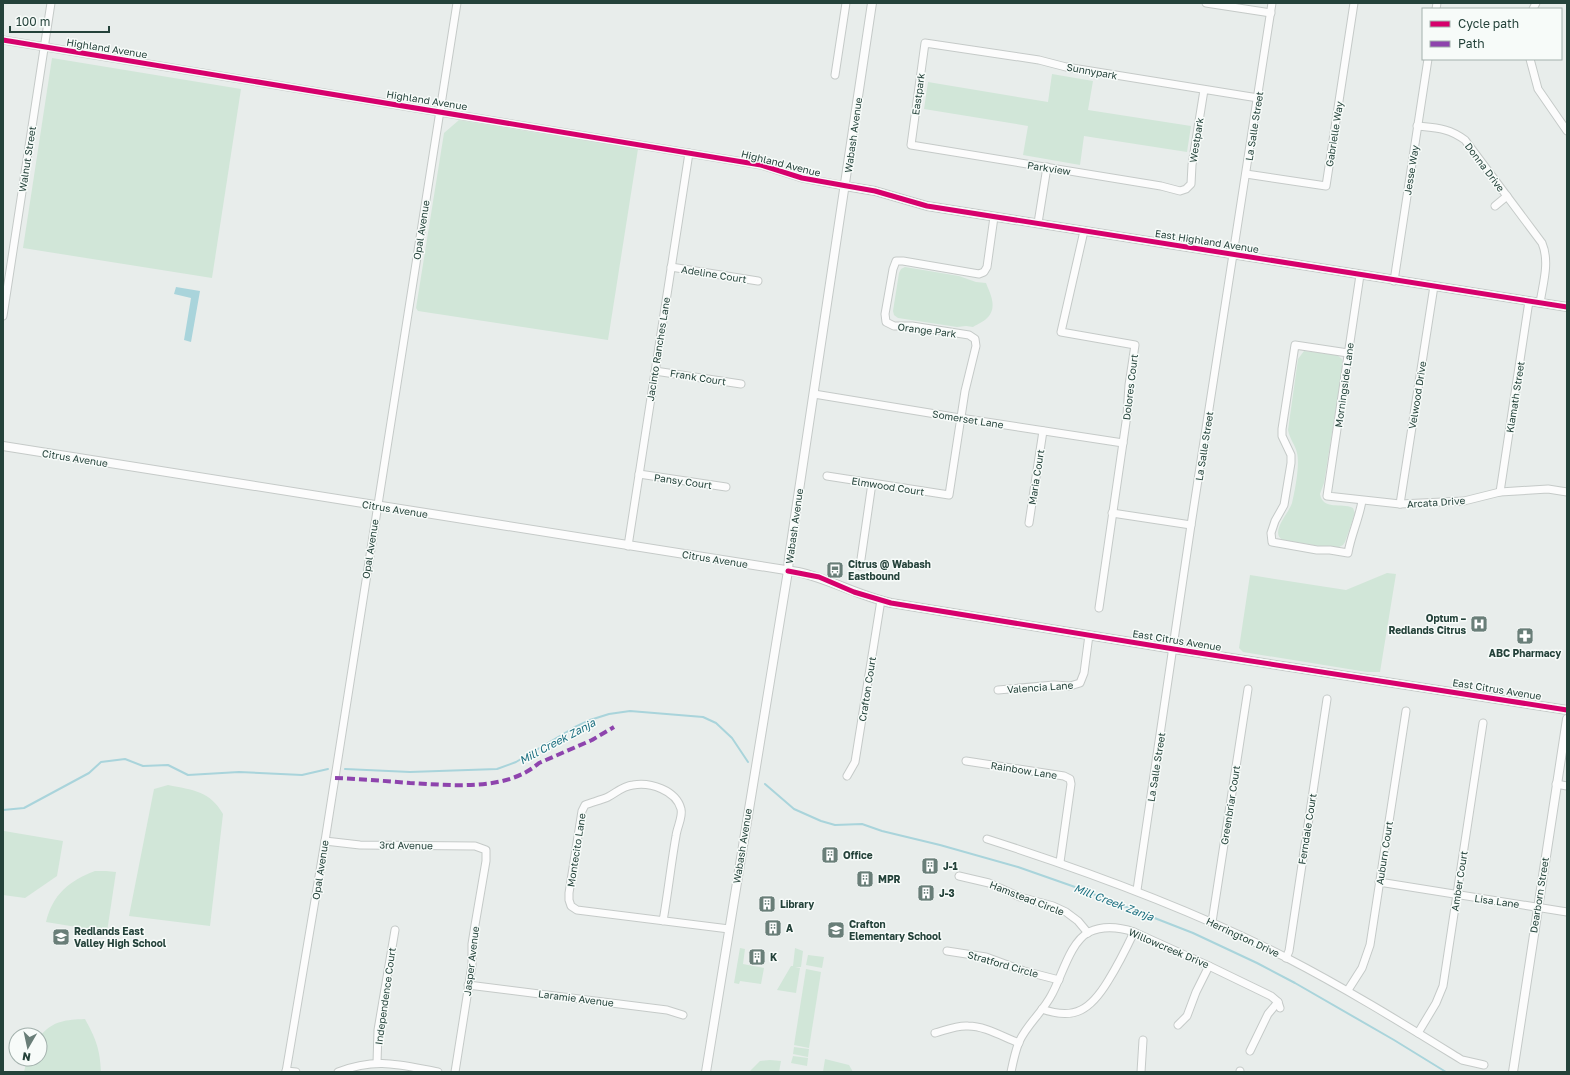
<svg xmlns="http://www.w3.org/2000/svg" width="1570" height="1075" viewBox="0 0 1570 1075" font-family="'Golos Text',sans-serif">
	<rect width="100%" height="100%" fill="#e8edeb"/>
	<g fill="#d1e6d8">
		<polygon points="52,58 241,89 212,278 23,248"/>
		<polygon points="1052,74 1093,81 1088,110 1191,126 1187,152 1084,136 1080,165 1023,155 1028,126 924,109 928,82 1048,102"/>
		<polygon points="459,120 638,149 608,340 418,311 416,308 444,133"/>
		<path d="M905 267 959 276 976 282 986 283C990 293 997 306 989 316 985 321 978 324 973 327L966 326 957 327 898 318 894 315 893 311 899 273 901 269Z"/>
		<path d="M1304 351 1337 355 1342 359 1343 363 1324 483 1320 494C1323 511 1341 502 1353 508L1355 513 1345 542 1343 545 1339 547 1319 546 1283 540C1269 533 1289 513 1292 503 1295 490 1300 465 1297 453 1295 444 1290 440 1288 430L1298 359Z"/>
		<polygon points="1387,573 1396,574 1380,672 1367,672 1243,652 1239,648 1250,575 1346,590"/>
		<path d="M168 785C193 790 210 791 223 814L210 926 129 916 154 789Z"/>
		<polygon points="4,831 63,841 57,876 25,898 3,895 3,832"/>
		<path d="M95 871H106L116 872 107 932 46 922C52 895 70 880 95 871Z"/>
		<polygon points="740,948 745,949 743,964 764,968 761,984 740,981 739,984 734,983"/>
		<polygon points="795,948 803,951 801,967 795,967 800,968 796,993 777,990 791,966 793,966"/>
		<polygon points="808,955 824,957 822,968 806,965"/>
		<polygon points="806,969 821,972 809,1048 794,1045"/>
		<path d="M85 1019C96 1039 100 1049 101 1072H24L27 1059H40V1036C54 1020 66 1020 85 1019Z"/>
		<polygon points="794,1047 809,1049 808,1057 793,1054"/>
		<polygon points="793,1056 808,1058 807,1066 791,1063"/>
		<polygon points="825,1059 849,1065 853,1072 823,1072"/>
		<polygon points="770,1060 781,1061 779,1072 749,1072 760,1061"/>
	</g>
	<polygon fill="#a9d4db" points="176,287 200,291 191,342 184,340 191,298 174,294"/>
	<g fill="none" stroke-linecap="round" stroke-linejoin="round">
		<g stroke="#a9d4db" stroke-width="2">
			<polyline points="345,769 410,772 497,769 516,762 575,727 590,720 609,714 630,711 703,717 716,723 732,738 748,762"/>
			<polyline points="765,784 794,809 821,821 835,825 862,824 882,831 940,845 1018,867 1075,887 1193,933 1257,963 1295,983 1394,1040 1446,1072"/>
			<polyline points="3,810 24,808 89,773 101,762 125,759 143,766 168,765 188,775 239,772 302,775 328,769"/>
		</g>
		<g stroke="#c5cac8" stroke-width="9">
			<g id="minor">
				<polyline points="1206,3 1271,13"/>
				<polyline points="1436,9 1437,3"/>
				<polyline points="1533,9 1536,3"/>
				<polyline points="3,40 761,165 802,178 845,186"/>
				<polyline points="1530,59 1538,89 1567,131"/>
				<polyline points="835,75 846,3"/>
				<polyline points="1204,90 1192,165 1191,184 1186,189 1180,191 1161,186 911,145 925,43 1039,60 1066,67 1258,98"/>
				<path d="M1417 126C1437 128 1449 128 1465 140L1542 243C1550 262 1543 283 1540 303"/>
				<polyline points="1246,174 1326,186 1354,3"/>
				<polyline points="1495,206 1507,196"/>
				<polyline points="1038,223 1047,167"/>
				<polyline points="1084,231 1061,332 1135,345 1129,385 1127,415 1099,608"/>
				<polyline points="671,267 758,281"/>
				<polyline points="1360,275 1327,496 1400,504 1464,501 1500,492 1548,489 1567,492"/>
				<polyline points="1394,281 1428,59"/>
				<polyline points="3,316 51,3"/>
				<path d="M1348 353 1295 345 1282 429V436L1291 455V463L1284 505 1275 521 1271 533 1272 542 1317 550H1330L1348 553C1351 535 1359 519 1362 501"/>
				<polyline points="655,371 741,384"/>
				<polyline points="814,394 960,418 1123,443"/>
				<polyline points="639,474 726,487"/>
				<polyline points="827,476 949,495 965,391 976,346 975,339 969,335 912,326 894,326 886,322 885,314 893,269 896,261 903,261 979,274 984,272 987,267 994,217"/>
				<polyline points="1500,492 1529,301"/>
				<polyline points="1400,504 1434,286"/>
				<polyline points="1112,513 1191,525"/>
				<polyline points="1029,523 1043,431"/>
				<polyline points="628,546 689,153"/>
				<polyline points="860,566 872,483"/>
				<polyline points="998,690 1054,685 1070,686 1080,683 1084,673 1089,635"/>
				<polyline points="966,761 1064,776 1070,779 1071,784 1060,862"/>
				<polyline points="847,776 855,762 881,600"/>
				<polyline points="1556,784 1567,786"/>
				<path d="M987 839C1090 872 1191 909 1287 958 1347 989 1405 1025 1462 1060L1484 1065"/>
				<polyline points="325,841 360,845 475,846 486,850 486,861 475,925 472,944 472,965 455,1072"/>
				<polyline points="959,876 989,883 1020,897 1053,906 1066,912 1078,921 1088,933"/>
				<polyline points="1379,882 1567,912"/>
				<polyline points="1137,890 1191,525 1272,3"/>
				<path d="M663 921C668 893 671 864 676 836 677 827 683 817 681 809 676 790 650 782 633 785 623 786 617 792 608 797 601 800 593 802 585 805L582 811 569 893V900L571 906 577 910 729 929"/>
				<polyline points="1212,922 1248,689"/>
				<polyline points="947,951 986,957 1024,971 1059,980"/>
				<polyline points="1286,958 1289,951 1327,699"/>
				<polyline points="468,985 667,1010 683,1015"/>
				<polyline points="1348,990 1362,968 1370,945 1406,711"/>
				<path d="M1042 1009C1075 1021 1091 1009 1108 981 1118 965 1126 949 1134 932"/>
				<polyline points="1178,1025 1187,1016 1196,992 1209,966"/>
				<path d="M935 1033C946 1030 957 1025 968 1026 985 1026 1003 1037 1019 1043"/>
				<polyline points="1418,1033 1436,1003 1443,986 1483,723"/>
				<polyline points="1250,1051 1268,1014 1278,1002"/>
				<polyline points="377,1063 378,1030 395,930"/>
				<polyline points="286,1071 296,1072"/>
				<polyline points="286,1072 325,841 457,3"/>
				<path d="M338 1072C377 1057 400 1065 438 1072"/>
				<path d="M1011 1072C1013 1062 1015 1052 1019 1042 1027 1024 1043 1012 1052 994 1062 976 1070 942 1089 932 1104 925 1119 927 1134 932L1209 966 1271 996 1278 1002 1280 1008"/>
				<polyline points="1141,1072 1143,1040"/>
				<polyline points="1240,1072 1240,1071"/>
			</g>
		</g>
		<g stroke="#c5cac8" stroke-width="10">
			<g id="tertiary">
				<polyline points="845,186 875,191 927,206 1567,307"/>
				<path d="M3 446 798 572C830 579 859 596 891 603L1180 650 1567 710"/>
				<polyline points="706,1072 788,571 789,557 872,3"/>
				<polyline points="1513,1072 1567,719"/>
			</g>
		</g>
		<use href="#minor" stroke="#fcfcfc" stroke-width="7"/>
		<use href="#tertiary" stroke="#fcfcfc" stroke-width="8"/>
		<path stroke="#8e44ad" stroke-width="4" stroke-dasharray="8 4" stroke-linecap="butt" d="M335 778C360 779 385 781 410 783 451 785 506 792 539 763L592 740 614 727"/>
		<g stroke="#f7fbf9" stroke-width="8">
			<g id="cycleway">
				<polyline points="3,40 761,165 802,178 875,191 927,206 1567,307"/>
				<polyline points="788,571 819,577 854,592 891,603 1180,650 1567,710"/>
			</g>
		</g>
		<use href="#cycleway" stroke="#d6006c" stroke-width="5"/>
	</g>
	<defs>
		<g id="bus-square" transform="scale(0.9)"><rect x="-9" y="-9" width="18" height="18" rx="4" fill="#697e78" stroke="#f7fbf9"/><path d="M-5-6H5V4H4V6H2V4H-2V6H-4V4H-5ZM-3.5-4V0h7V-4ZM-3.5 1.2v1.5H-2V1.2ZM2 1.2v1.5H3.5V1.2Z" fill="#fff"/></g>
		<g id="hospital-square" transform="scale(0.9)"><rect x="-9" y="-9" width="18" height="18" rx="4" fill="#697e78" stroke="#f7fbf9"/><path d="M-5-5h3v3.5h4V-5h3V5h-3V1.5h-4V5h-3Z" fill="#fff"/></g>
		<g id="pharmacy-square" transform="scale(0.9)"><rect x="-9" y="-9" width="18" height="18" rx="4" fill="#697e78" stroke="#f7fbf9"/><path d="M-2-6h4v4h4v4h-4v4h-4v-4h-4v-4h4Z" fill="#fff"/></g>
		<g id="building-square" transform="scale(0.9)"><rect x="-9" y="-9" width="18" height="18" rx="4" fill="#697e78" stroke="#f7fbf9"/><path d="M-4-6H4V6H1V3H-1V6H-4ZM-2.5-4.3h1.7v1.8h-1.7ZM.8-4.3h1.7v1.8H.8ZM-2.5-1h1.7V.8h-1.7ZM.8-1h1.7V.8H.8Z" fill="#fff"/></g>
		<g id="school-square" transform="scale(0.9)"><rect x="-9" y="-9" width="18" height="18" rx="4" fill="#697e78" stroke="#f7fbf9"/><path d="M0-5L7-2L0 1L-7-2ZM-4 1L0 2.5L4 1V4Q0 6-4 4Z" fill="#fff"/></g>
	</defs>
	<g fill-rule="evenodd">
		<use href="#bus-square" x="835" y="570"/>
		<use href="#hospital-square" x="1479" y="624"/>
		<use href="#pharmacy-square" x="1525" y="636"/>
		<use href="#building-square" x="830" y="855"/>
		<use href="#building-square" x="930" y="866"/>
		<use href="#building-square" x="865" y="879"/>
		<use href="#building-square" x="926" y="893"/>
		<use href="#building-square" x="767" y="904"/>
		<use href="#building-square" x="773" y="928"/>
		<use href="#school-square" x="836" y="930"/>
		<use href="#school-square" x="61" y="937"/>
		<use href="#building-square" x="757" y="957"/>
	</g>
	<g text-anchor="middle" dominant-baseline="central" stroke-width="3" stroke-linejoin="round" paint-order="stroke">
		<g font-size="10" fill="#24423a" stroke="#f7fbf9">
			<text transform="translate(107 48) rotate(9)">Highland Avenue</text>
			<text transform="translate(1092 71) rotate(10)">Sunnypark</text>
			<text transform="translate(918 94) rotate(-82)">Eastpark</text>
			<text transform="translate(427 100) rotate(9)">Highland Avenue</text>
			<text transform="translate(1254 126) rotate(-81)">La Salle Street</text>
			<text transform="translate(1334 134) rotate(-81)">Gabrielle Way</text>
			<text transform="translate(853 135) rotate(-82)">Wabash Avenue</text>
			<text transform="translate(1196 140) rotate(-81)">Westpark</text>
			<text transform="translate(27 159) rotate(-81)">Walnut Street</text>
			<text transform="translate(781 163) rotate(14)">Highland Avenue</text>
			<text transform="translate(1485 167) rotate(53)">Donna Drive</text>
			<text transform="translate(1049 168) rotate(9)">Parkview</text>
			<text transform="translate(1411 170) rotate(-81)">Jesse Way</text>
			<text transform="translate(421 230) rotate(-81)">Opal Avenue</text>
			<text transform="translate(1207 241) rotate(9)">East Highland Avenue</text>
			<text transform="translate(714 274) rotate(9)">Adeline Court</text>
			<text transform="translate(927 330) rotate(7)">Orange Park</text>
			<text transform="translate(658 349) rotate(-81)">Jacinto Ranches Lane</text>
			<text transform="translate(698 377) rotate(9)">Frank Court</text>
			<text transform="translate(1344 385) rotate(-82)">Morningside Lane</text>
			<text transform="translate(1130 387) rotate(-83)">Dolores Court</text>
			<text transform="translate(1417 395) rotate(-81)">Velwood Drive</text>
			<text transform="translate(1515 397) rotate(-81)">Klamath Street</text>
			<text transform="translate(968 419) rotate(9)">Somerset Lane</text>
			<text transform="translate(1204 446) rotate(-81)">La Salle Street</text>
			<text transform="translate(75 458) rotate(9)">Citrus Avenue</text>
			<text transform="translate(1036 477) rotate(-81)">Maria Court</text>
			<text transform="translate(683 481) rotate(8)">Pansy Court</text>
			<text transform="translate(888 486) rotate(9)">Elmwood Court</text>
			<text transform="translate(1436 502) rotate(-4)">Arcata Drive</text>
			<text transform="translate(395 509) rotate(9)">Citrus Avenue</text>
			<text transform="translate(794 526) rotate(-82)">Wabash Avenue</text>
			<text transform="translate(370 549) rotate(-81)">Opal Avenue</text>
			<text transform="translate(715 559) rotate(9)">Citrus Avenue</text>
			<text transform="translate(1177 640) rotate(9)">East Citrus Avenue</text>
			<text transform="translate(1040 687) rotate(-4)">Valencia Lane</text>
			<text transform="translate(867 689) rotate(-81)">Crafton Court</text>
			<text transform="translate(1497 689) rotate(9)">East Citrus Avenue</text>
			<text transform="translate(1156 767) rotate(-81)">La Salle Street</text>
			<text transform="translate(1024 770) rotate(9)">Rainbow Lane</text>
			<text transform="translate(1230 805) rotate(-81)">Greenbriar Court</text>
			<text transform="translate(1307 829) rotate(-81)">Ferndale Court</text>
			<text transform="translate(406 845) rotate(1)">3rd Avenue</text>
			<text transform="translate(742 846) rotate(-81)">Wabash Avenue</text>
			<text transform="translate(576 850) rotate(-81)">Montecito Lane</text>
			<text transform="translate(1384 853) rotate(-81)">Auburn Court</text>
			<text transform="translate(320 870) rotate(-81)">Opal Avenue</text>
			<text transform="translate(1459 881) rotate(-81)">Amber Court</text>
			<text transform="translate(1539 895) rotate(-81)">Dearborn Street</text>
			<text transform="translate(1027 898) rotate(21)">Hamstead Circle</text>
			<text transform="translate(1497 901) rotate(8)">Lisa Lane</text>
			<text transform="translate(1243 937) rotate(25)">Herrington Drive</text>
			<text transform="translate(1169 948) rotate(23)">Willowcreek Drive</text>
			<text transform="translate(471 961) rotate(-83)">Jasper Avenue</text>
			<text transform="translate(1003 964) rotate(16)">Stratford Circle</text>
			<text transform="translate(385 996) rotate(-82)">Independence Court</text>
			<text transform="translate(576 998) rotate(7)">Laramie Avenue</text>
		</g>
		<g font-size="10" font-weight="bold" fill="#24423a" stroke="#f7fbf9" text-anchor="start">
			<text x="848" y="564">Citrus @ Wabash<tspan x="848" dy="12">Eastbound</tspan></text>
			<text x="1466" y="618" text-anchor="end">Optum –<tspan x="1466" dy="12">Redlands Citrus</tspan></text>
			<text x="1525" y="653" text-anchor="middle">ABC Pharmacy</text>
			<text x="843" y="855">Office</text>
			<text x="943" y="866">J-1</text>
			<text x="878" y="879">MPR</text>
			<text x="939" y="893">J-3</text>
			<text x="780" y="904">Library</text>
			<text x="849" y="924">Crafton<tspan x="849" dy="12">Elementary School</tspan></text>
			<text x="786" y="928">A</text>
			<text x="74" y="931">Redlands East<tspan x="74" dy="12">Valley High School</tspan></text>
			<text x="770" y="957">K</text>
		</g>
		<g font-size="11" font-style="italic" fill="#1c6f80" stroke="#f7fbf9">
			<text transform="translate(557 741) rotate(-28)">Mill Creek Zanja</text>
			<text transform="translate(1114 902) rotate(21)">Mill Creek Zanja</text>
		</g>
	</g>
	<rect width="1570" height="1075" fill="none" stroke="#24423a" stroke-width="8"/>
	<rect x="1422" y="8" width="140" height="52" fill="#f7fbf9" stroke="#a3b1ad"/>
	<rect x="1430" y="21" width="20" height="6" fill="#d6006c" stroke="#a3b1ad"/>
	<text x="1458" y="28" font-size="12" fill="#24423a">Cycle path</text>
	<rect x="1430" y="41" width="20" height="6" fill="#8e44ad" stroke="#a3b1ad"/>
	<text x="1458" y="48" font-size="12" fill="#24423a">Path</text>
	<g transform="translate(28 1047) rotate(189)"><circle r="19" fill="#f7fbf9" stroke="#a3b1ad"/>
	<path d="M0-3L7 15L0 10L-7 15Z" fill="#697e78"/>
	<text y="-6" font-size="11" font-weight="bold" text-anchor="middle" fill="#24423a">N</text>
	</g>
	<path d="M10 26v6h99v-6" fill="none" stroke="#24423a" stroke-width="2"/>
	<text x="16" y="26" font-size="12" fill="#24423a" stroke="#f7fbf9" stroke-width="3" paint-order="stroke">100 m</text>
</svg>
